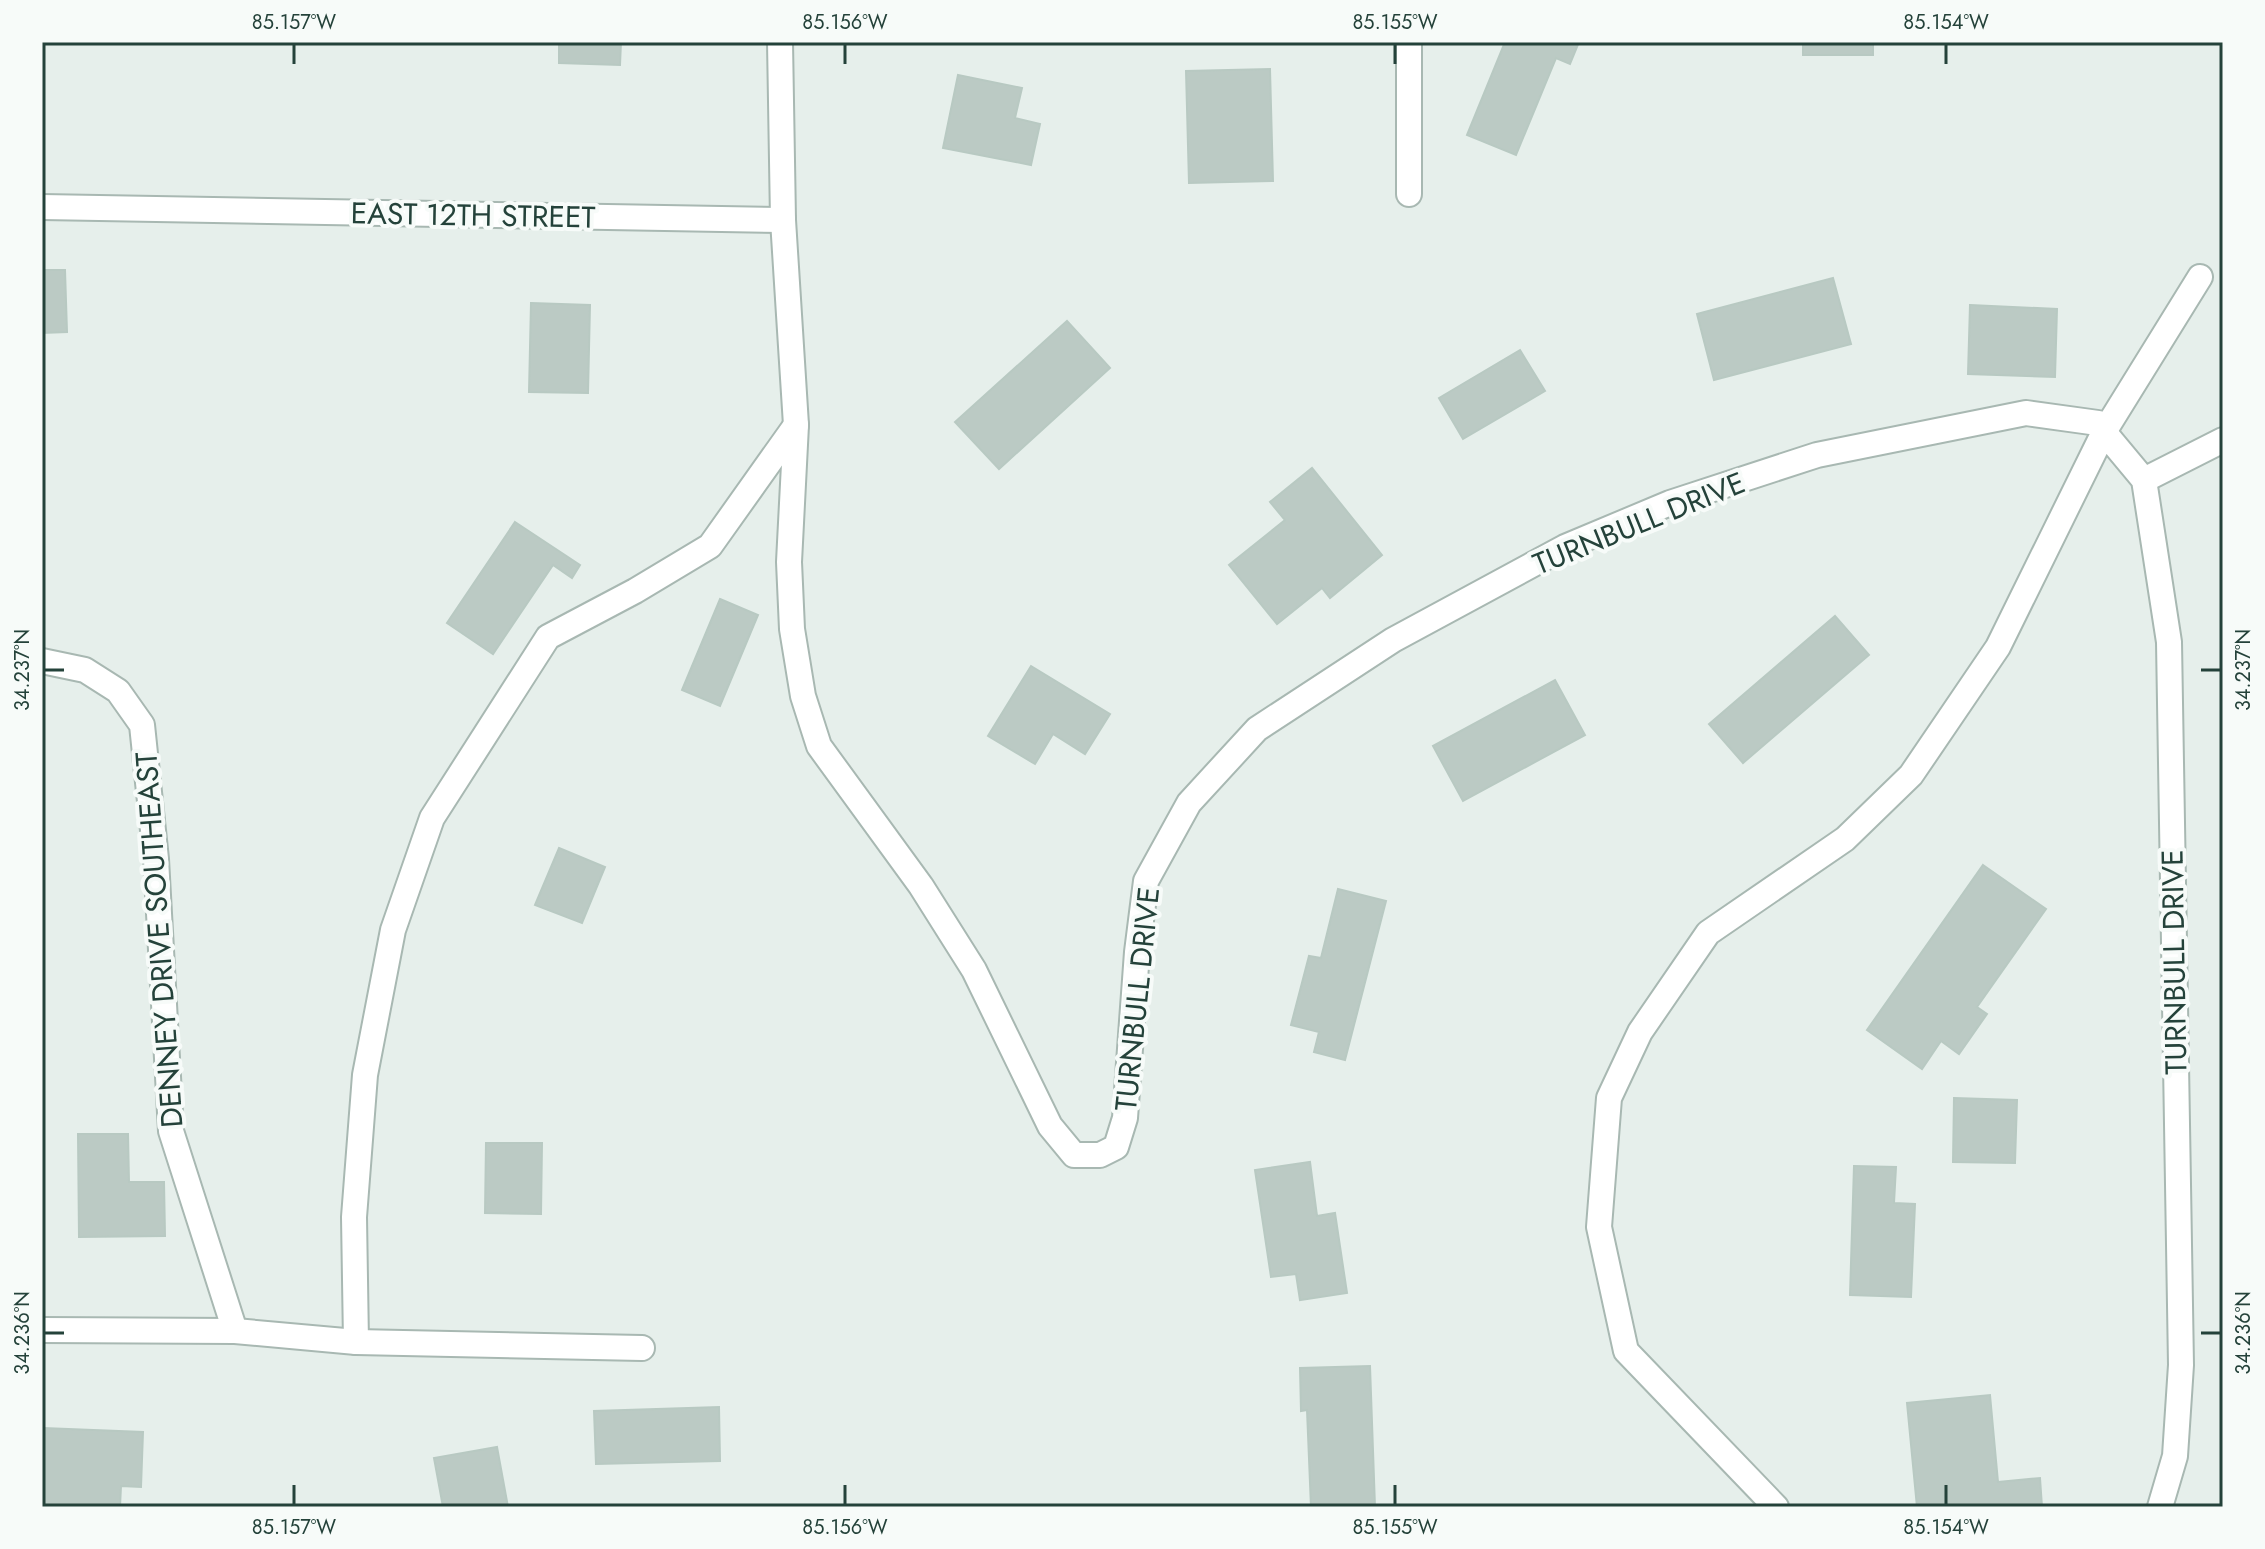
<svg xmlns="http://www.w3.org/2000/svg" width="2265" height="1549" viewBox="0 0 2265 1549" font-family="Jost,sans-serif">
	<rect width="100%" height="100%" fill="#e6efeb"/>
	<g fill="#bbcac4" stroke="#b8c9c2" stroke-width="2">
		<polygon points="559,42 621,42 620,65 559,63"/>
		<polygon points="1505,42 1579,42 1570,64 1556,58 1516,155 1467,135"/>
		<rect x="1803" y="42" width="70" height="13"/>
		<polygon points="1270,69 1273,181 1189,183 1186,71"/>
		<polygon points="958,75 1022,88 1015,118 1040,124 1031,165 943,148"/>
		<polygon points="42,270 65,270 67,332 42,333"/>
		<polygon points="1833,278 1851,344 1714,380 1697,314"/>
		<polygon points="531,303 590,305 588,393 529,392"/>
		<polygon points="1970,305 2057,309 2055,377 1968,374"/>
		<polygon points="1067,321 1110,368 999,469 955,422"/>
		<polygon points="1520,350 1545,391 1463,439 1439,398"/>
		<polygon points="1312,468 1382,555 1330,598 1322,588 1277,624 1229,565 1285,520 1270,502"/>
		<polygon points="515,522 580,565 572,578 553,565 493,654 447,623"/>
		<polygon points="720,599 758,615 720,706 682,690"/>
		<polygon points="1835,616 1869,655 1743,763 1709,724"/>
		<polygon points="1031,666 1110,714 1085,754 1053,734 1035,764 988,736"/>
		<polygon points="1555,680 1585,735 1463,801 1433,746"/>
		<polygon points="559,848 605,867 582,923 535,905"/>
		<polygon points="1983,865 2046,909 1977,1007 1987,1014 1959,1054 1941,1041 1922,1069 1867,1030"/>
		<polygon points="1338,889 1386,901 1345,1060 1314,1052 1319,1032 1291,1025 1309,956 1321,958"/>
		<polygon points="1954,1098 2017,1100 2015,1163 1953,1162"/>
		<polygon points="78,1134 128,1134 129,1182 164,1182 165,1236 79,1237"/>
		<polygon points="486,1143 542,1143 541,1214 485,1213"/>
		<polygon points="1310,1162 1317,1216 1335,1213 1347,1293 1300,1300 1296,1274 1271,1277 1255,1170"/>
		<polygon points="1854,1166 1896,1167 1894,1203 1915,1204 1911,1297 1850,1295"/>
		<polygon points="1370,1366 1375,1507 1311,1507 1307,1410 1301,1411 1300,1368"/>
		<polygon points="1990,1395 1998,1482 2040,1478 2042,1507 1917,1507 1907,1403"/>
		<polygon points="719,1407 720,1461 596,1464 594,1411"/>
		<polygon points="43,1428 143,1432 141,1487 121,1486 120,1507 42,1507"/>
		<polygon points="497,1447 508,1507 443,1507 434,1458"/>
	</g>
	<g fill="none" stroke-linecap="round" stroke-linejoin="round">
		<g stroke="#a8b8b2" stroke-width="28">
			<g id="minor">
				<polyline points="780,42 783,220 796,425 789,562 792,629 803,696 819,746 921,886 974,970 1050,1126 1074,1155 1100,1155 1116,1147 1125,1118 1137,952 1146,881 1189,803 1257,729 1393,640 1565,547 1670,503 1817,455 2026,413 2098,423 2104,432 2200,277"/>
				<polyline points="1409,42 1409,194"/>
				<polyline points="42,207 783,220"/>
				<polyline points="2144,480 2223,440"/>
				<polyline points="42,661 85,670 118,691 142,725 156,859 171,1131 235,1331"/>
				<polyline points="42,1330 235,1331 356,1342 642,1348"/>
				<polyline points="356,1342 354,1217 365,1075 393,930 432,818 548,637 635,591 710,546 796,425"/>
				<polyline points="1776,1507 1626,1351 1599,1227 1609,1098 1640,1032 1708,933 1845,839 1911,775 1998,647 2104,432 2144,480 2169,642 2181,1365 2175,1456 2160,1507"/>
			</g>
		</g>
		<use href="#minor" stroke="#fff" stroke-width="24"/>
	</g>
	<path fill="none" stroke="#24423a" stroke-width="3" d="M294 44V64M845 44V64M1395 44V64M1946 44V64M44 670H64M2201 670H2221M44 1333H64M2201 1333H2221M294 1485V1505M845 1485V1505M1395 1485V1505M1946 1485V1505"/>
	<g text-anchor="middle" dominant-baseline="central" stroke-width="8" stroke-linejoin="round" paint-order="stroke">
		<g font-size="30" fill="#24423a" stroke="#f7fbf9">
			<text transform="translate(473 215) rotate(1)">EAST 12TH STREET</text>
			<text transform="translate(1639 523) rotate(-22)">TURNBULL DRIVE</text>
			<text transform="translate(159 940) rotate(-94)">DENNEY DRIVE SOUTHEAST</text>
			<text transform="translate(2174 962) rotate(-91)">TURNBULL DRIVE</text>
			<text transform="translate(1137 999) rotate(-84)">TURNBULL DRIVE</text>
		</g>
	</g>
	<rect width="2265" height="1549" fill="none" stroke="#f7fbf9" stroke-width="88"/>
	<rect x="44" y="44" width="2177" height="1461" fill="none" stroke="#24423a" stroke-width="3"/>
	<g font-size="20" text-anchor="middle" fill="#24423a">
		<text x="294" y="29">85.157°W</text>
		<text x="845" y="29">85.156°W</text>
		<text x="1395" y="29">85.155°W</text>
		<text x="1946" y="29">85.154°W</text>
		<text transform="translate(22 670) rotate(-90)" y="7">34.237°N</text>
		<text transform="translate(2243 670) rotate(-90)" y="7">34.237°N</text>
		<text transform="translate(22 1333) rotate(-90)" y="7">34.236°N</text>
		<text transform="translate(2243 1333) rotate(-90)" y="7">34.236°N</text>
		<text x="294" y="1534">85.157°W</text>
		<text x="845" y="1534">85.156°W</text>
		<text x="1395" y="1534">85.155°W</text>
		<text x="1946" y="1534">85.154°W</text>
	</g>
</svg>
